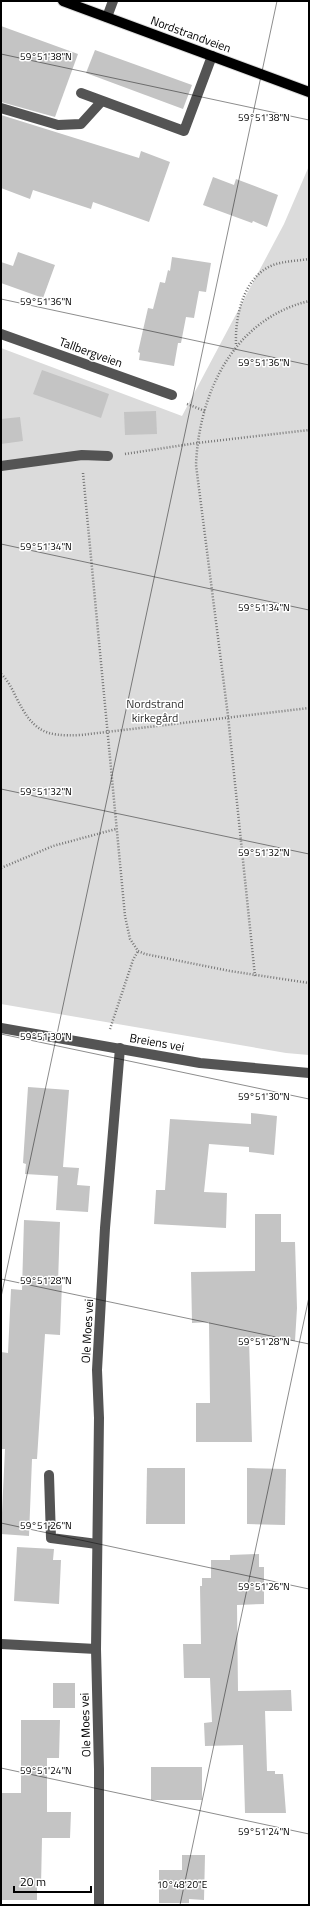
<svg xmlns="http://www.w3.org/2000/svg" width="310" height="1906" viewBox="0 0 310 1906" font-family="'Titillium Web',sans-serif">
	<rect width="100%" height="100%" fill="#fff"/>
	<polygon fill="#dbdbdb" points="309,166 309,1055 286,1053 1,1004 1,348 182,416 284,224"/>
	<g fill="#c4c4c4">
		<polygon points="1,26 78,54 55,117 1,102"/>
		<polygon points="95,50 192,85 183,109 86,73"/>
		<polygon points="1,115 139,158 141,151 170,162 149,222 93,202 91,209 33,190 30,199 1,188"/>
		<polygon points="213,177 234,185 236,179 278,195 267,227 253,221 252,223 203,205"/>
		<polygon points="18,252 55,265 43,298 1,283 1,262 13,266"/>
		<polygon points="172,257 211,263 206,292 199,291 194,318 186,317 181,343 178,343 174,366 139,360 140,353 138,352 148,308 153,309 160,282 165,283 168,270 170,271"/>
		<polygon points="42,370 109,394 101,418 33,394"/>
		<polygon points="156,411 157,434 125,435 124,412"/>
		<polygon points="20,417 23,441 1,444 1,419"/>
		<polygon points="28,1087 69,1090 63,1167 79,1168 77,1185 90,1186 88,1212 56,1210 58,1176 25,1174 26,1164 23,1163"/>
		<polygon points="251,1113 277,1116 274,1155 249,1152 249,1147 209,1144 204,1192 227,1193 226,1228 154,1224 156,1190 165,1190 170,1119 251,1124"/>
		<polygon points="255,1214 281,1214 281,1242 295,1242 297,1308 295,1341 249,1339 252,1442 196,1442 196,1403 210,1403 209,1322 192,1323 191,1272 255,1271"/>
		<polygon points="24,1220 60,1222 58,1283 62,1283 60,1335 45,1334 37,1459 32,1459 29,1536 1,1534 5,1449 1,1449 1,1352 8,1353 11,1289 22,1290"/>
		<polygon points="147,1468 185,1468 185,1524 146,1524"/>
		<polygon points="247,1468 286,1469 285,1525 247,1524"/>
		<polygon points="17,1547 54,1549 53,1560 61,1560 59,1604 14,1601"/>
		<polygon points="259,1554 259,1567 264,1567 264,1604 237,1605 238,1691 291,1690 292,1711 265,1711 267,1771 275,1771 275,1774 283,1774 286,1813 245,1813 243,1745 205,1746 204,1723 212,1722 210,1678 184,1678 183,1644 201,1644 200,1586 202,1586 202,1578 211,1578 211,1560 230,1560 230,1555"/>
		<rect x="53" y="1683" width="22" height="25"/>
		<polygon points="21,1720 60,1720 59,1758 47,1758 47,1812 71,1812 70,1838 42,1838 41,1886 37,1886 37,1900 1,1900 1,1793 21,1793"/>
		<rect x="151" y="1767" width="51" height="33"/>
		<polygon points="182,1855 205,1855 204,1900 189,1899 189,1903 159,1903 159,1870 182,1870"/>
	</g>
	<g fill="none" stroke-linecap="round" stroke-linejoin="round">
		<g stroke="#dbdbdb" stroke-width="12">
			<polyline id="major" points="63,1 309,92"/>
		</g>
		<g stroke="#767676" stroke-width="2.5" stroke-dasharray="1 2" stroke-linecap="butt">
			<path d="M236 344C235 317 243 277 273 265 284 261 297 261 309 259"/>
			<polyline points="187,404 205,411"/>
			<polyline points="125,454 197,443 309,430"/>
			<polyline points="83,473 125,916 130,939 138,951 145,954 230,971 309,983"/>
			<path d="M1 674C8 680 12 689 16 697 33 731 44 737 81 735L309 708"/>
			<polyline points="1,868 53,846 116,829"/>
			<path d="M255 976 228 716 196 465C199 392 234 319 309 301"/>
			<polyline points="110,1029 133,960 138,951"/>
		</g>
		<g stroke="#545454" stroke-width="10">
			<polyline points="107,17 113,1"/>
			<polyline points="81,93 184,131 212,56"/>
			<polyline points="1,108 58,125 81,124 101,102"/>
			<polyline points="1,334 172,395"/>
			<polyline points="1,466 82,455 108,456"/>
			<polyline points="1,1028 200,1063 309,1073"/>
			<polyline points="49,1475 51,1538 97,1544"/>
			<polyline points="1,1644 96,1649"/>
			<polyline points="99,1905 99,1769 96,1649 99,1418 97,1370 105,1228 120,1048"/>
		</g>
		<use href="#major" stroke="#000" stroke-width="10"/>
	</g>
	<path fill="none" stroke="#000" stroke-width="1" stroke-opacity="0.45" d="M1 54 309 120M1 299 309 365M1 544 309 610M1 789 309 854M1 1034 309 1099M1 1279 309 1344M1 1297 277 1M1 1523 309 1589M1 1768 309 1834M180 1905 309 1297"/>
	<g text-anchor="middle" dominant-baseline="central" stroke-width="3" stroke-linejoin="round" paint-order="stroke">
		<g font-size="12" fill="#000" stroke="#fff">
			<text transform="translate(191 34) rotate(20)">Nordstrandveien</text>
			<text transform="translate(91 352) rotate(20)">Tallbergveien</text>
			<text transform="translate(157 1042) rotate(10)">Breiens vei</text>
			<text transform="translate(87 1331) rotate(-87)">Ole Moes vei</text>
			<text transform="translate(85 1725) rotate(-92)">Ole Moes vei</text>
		</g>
		<g font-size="12" fill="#323232" stroke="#fff">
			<text x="155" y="703">Nordstrand<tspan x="155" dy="14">kirkegård</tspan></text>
		</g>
	</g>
	<g font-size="10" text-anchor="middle" fill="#000" stroke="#fff" stroke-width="3" stroke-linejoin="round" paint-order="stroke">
		<text x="46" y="60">59°51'38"N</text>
		<text x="264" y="121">59°51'38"N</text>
		<text x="46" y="305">59°51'36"N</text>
		<text x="264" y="366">59°51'36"N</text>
		<text x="46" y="550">59°51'34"N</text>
		<text x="264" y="611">59°51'34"N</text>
		<text x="46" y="795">59°51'32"N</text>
		<text x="264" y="856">59°51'32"N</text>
		<text x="46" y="1040">59°51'30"N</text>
		<text x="264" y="1100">59°51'30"N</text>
		<text x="46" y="1284">59°51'28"N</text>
		<text x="264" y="1345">59°51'28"N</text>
		<text x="46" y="1529">59°51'26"N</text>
		<text x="264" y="1590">59°51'26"N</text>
		<text x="46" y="1774">59°51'24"N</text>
		<text x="264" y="1835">59°51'24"N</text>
		<text x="182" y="1888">10°48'20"E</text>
	</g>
	<rect width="310" height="1906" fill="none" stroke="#000000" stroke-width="4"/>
	<path d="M14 1886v6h77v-6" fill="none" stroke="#000000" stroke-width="2"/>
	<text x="20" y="1886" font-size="12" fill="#000000" stroke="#ffffff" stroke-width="3" paint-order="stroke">20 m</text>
</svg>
